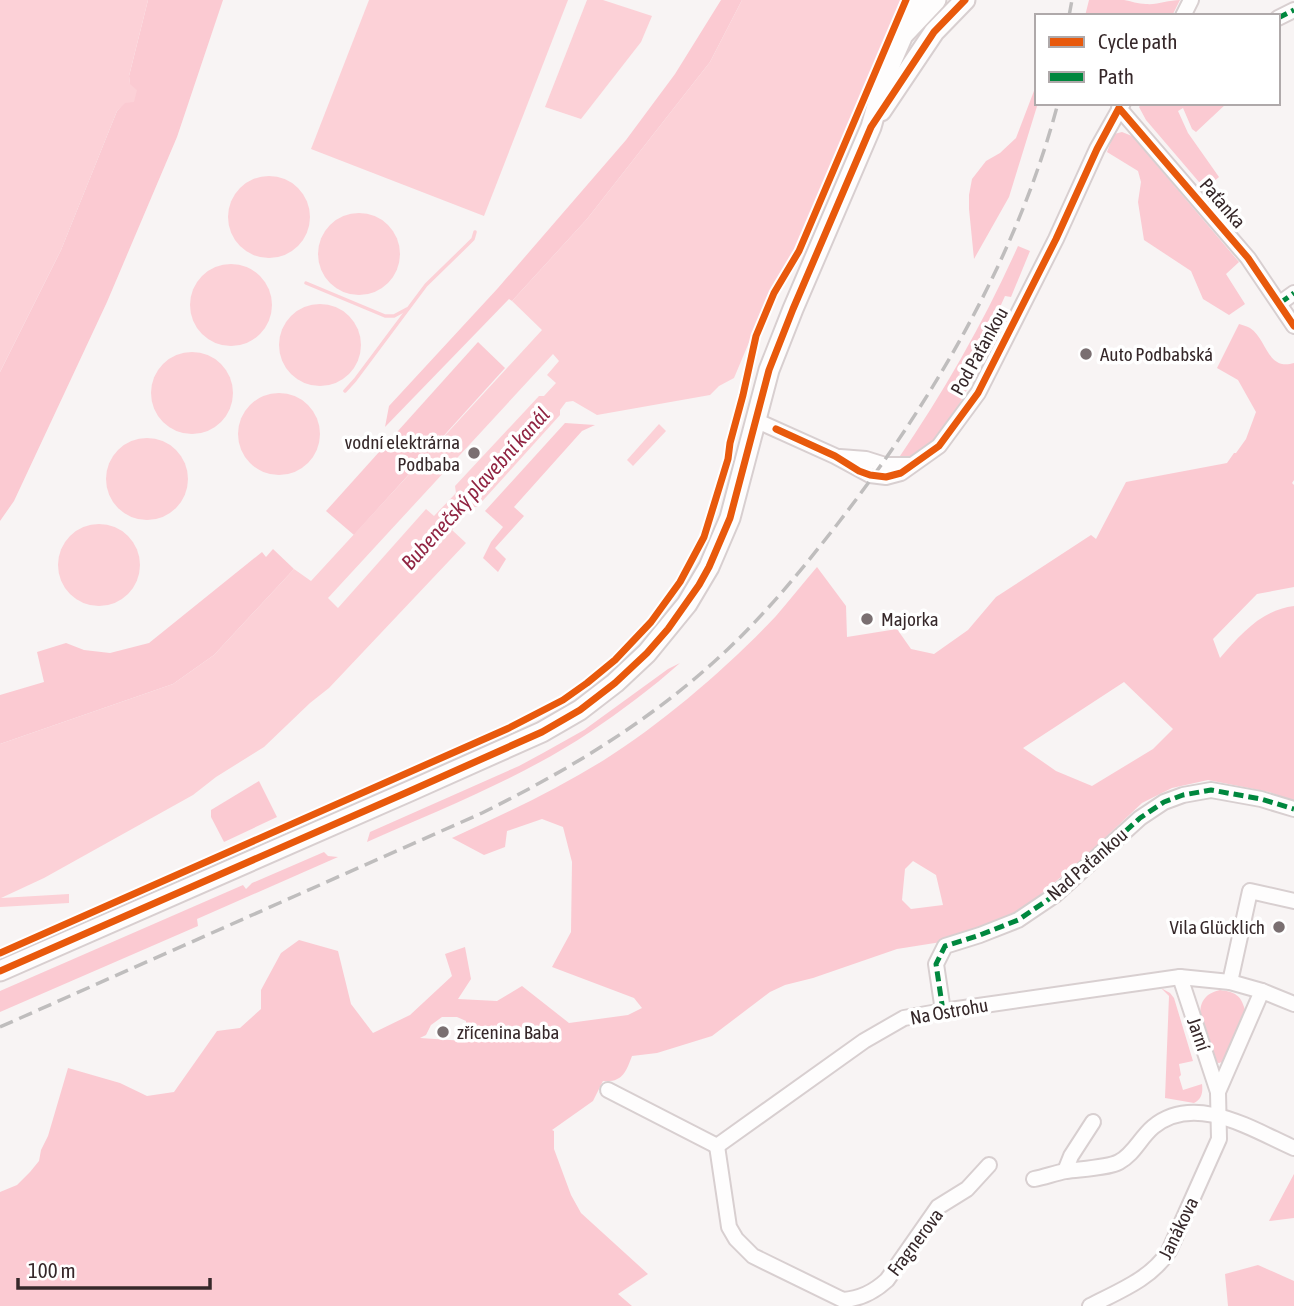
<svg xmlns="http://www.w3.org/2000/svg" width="1294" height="1306" viewBox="0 0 1294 1306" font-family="'Asap Condensed',sans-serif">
	<rect width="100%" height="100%" fill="#f8f4f4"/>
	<g fill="#fbcad2" fill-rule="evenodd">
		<path d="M148 0H223L177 137 107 302 14 501 0 521V372L61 250 117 111C127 101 131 90 129 76Z"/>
		<polygon points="721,0 742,0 710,62 587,219 512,301 509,299 385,427 389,406 498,288 626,140 675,74"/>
		<path d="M1089 0C1100 0 1112 0 1124 0 1131 1 1138 4 1146 4 1158 5 1168 0 1180 0L1172 16H1085Z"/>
		<polygon points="1037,83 1038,103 1009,197 974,259 969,209 969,195 972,179 986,161 1000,153 1016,138"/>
		<polygon points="1142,103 1227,103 1196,132 1192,129 1183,108 1178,111 1188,133 1219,177 1205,189 1146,120 1139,107"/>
		<polygon points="1122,132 1132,136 1239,262 1226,274 1245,304 1229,315 1203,299 1191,271 1144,240 1138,202 1141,182 1138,171 1107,152 1114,134"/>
		<path d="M1018 246 1030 251 1011 297 1005 296 991 327 996 329C979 363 951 435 919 454 912 458 906 459 898 459 944 392 985 320 1018 246Z"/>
		<path d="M1239 324C1242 325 1247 326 1250 328 1267 339 1267 371 1294 363V480L1292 483 1294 485V587L1257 594 1213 639 1220 658C1241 634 1261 610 1294 606V801L1269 792 1208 780 1172 788 1142 803 1088 854 1014 917 960 939 897 949 813 978 785 985 770 992 712 1036 657 1053 632 1056C626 1072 622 1083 603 1081L593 1101 552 1130 554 1131V1149L571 1195 581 1213 648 1274 618 1294 632 1306H0V1192L17 1185 30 1172 39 1161 41 1150 48 1136 68 1068 120 1083 147 1096 174 1092 217 1031 240 1028 261 1009V990L281 953 299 940 338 951 351 1004 373 1033 410 1015 452 976 445 954 465 947 471 979 458 999 497 1001 522 986 569 1023 628 1015 642 1008 634 998 552 967 571 932 572 862 563 827 542 819 507 831 505 847 484 855 452 838C504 814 556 790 604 760 664 722 728 667 776 616 790 600 803 583 817 567L846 606 847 637 897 629 911 649 934 654 968 630 996 597 1091 535 1096 539 1126 482 1227 463 1234 453H1236L1246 439 1256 412 1238 380 1217 368ZM1124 682 1173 729 1153 749 1092 786 1056 771 1023 748ZM913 861 936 875 943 905 911 909 902 900 905 869ZM442 1017H457L466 1021 465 1041 420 1038 426 1035 431 1025Z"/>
		<polygon points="478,342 505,368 354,535 326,511"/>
		<polygon points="565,423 595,425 582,431 514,507 524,516 495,548 506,559 498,572 483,558 491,542 503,527 485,511"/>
		<polygon points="273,549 294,569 214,655 173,684 0,744 0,695 44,682 37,652 66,643 84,650 110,653 149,643 262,552 266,557"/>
		<path d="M680 663C652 688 621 711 590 732 523 777 441 809 367 842L370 832 519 766 543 753 584 730 668 669Z"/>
		<polygon points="259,781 277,817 224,842 211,817 211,810"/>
		<polygon points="324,852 328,856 338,857 197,919 198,926 0,1012 0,991 243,885 246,889 252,883"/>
		<path d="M1161 988 1170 993 1174 998 1193 1061 1179 1064 1181 1075 1179 1077 1183 1090 1202 1084C1203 1092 1202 1099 1194 1103L1165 1098 1169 996Z"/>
		<path d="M1220 990C1235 992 1241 995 1245 1010L1225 1061 1219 1063 1214 1062C1207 1038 1184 998 1220 990Z"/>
		<polygon points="1294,1174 1294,1218 1269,1221"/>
		<polygon points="1258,1265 1294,1281 1294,1306 1228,1306 1225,1274"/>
	</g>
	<g fill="#fcd1d7" fill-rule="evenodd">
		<polygon points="0,0 148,0 129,76 130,84 137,90 134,102 125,103 117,111 61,250 0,372"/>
		<polygon points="369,0 568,0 484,216 311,149"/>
		<polygon points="587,0 603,0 652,16 641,42 581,119 545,107"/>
		<path d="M742 0H901L793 253 769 295 734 378 719 386 710 395 597 415 573 401 566 402 560 410V415L477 507H472L452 530 466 543 329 688 310 703 264 747 216 777 193 795 44 878 1 898 69 894V903L0 907V744L173 684 214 655 294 569 311 581 542 330 512 301 587 219 710 62ZM553 354 559 361 547 375 556 383 544 396H539L455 486 456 493 434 516 426 509 338 608 328 598Z"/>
		<circle cx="269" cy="217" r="41"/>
		<circle cx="359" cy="254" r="41"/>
		<circle cx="231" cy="305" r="41"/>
		<circle cx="320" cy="345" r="41"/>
		<circle cx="192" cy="393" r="41"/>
		<circle cx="279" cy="434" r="41"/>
		<polygon points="659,424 666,431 633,466 627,460"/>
		<circle cx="147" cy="479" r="41"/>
		<circle cx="99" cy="565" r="41"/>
	</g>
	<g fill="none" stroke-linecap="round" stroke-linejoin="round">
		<g stroke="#fcd1d7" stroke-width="3.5">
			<polyline points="306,283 385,316 394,316 407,309"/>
			<polyline points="345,391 355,380 426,285 466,246 473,239 475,232"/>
		</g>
		<g stroke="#d8cfd0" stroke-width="18">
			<g id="minor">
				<polyline points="1183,16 1191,0"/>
				<polyline points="1278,18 1294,10"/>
				<polyline points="1119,108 1248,258 1294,326"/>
				<polyline points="1280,303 1294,293"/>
				<polyline points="755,420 835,456 870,475 886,477 901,473 939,446 978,393 1056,239 1097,149 1123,103"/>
				<polyline points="840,457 866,459 885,465 910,465"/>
				<polyline points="1230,982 1250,891 1294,901"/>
				<polyline points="943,1011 936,964 945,946 980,935 1018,920 1055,895 1140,818 1164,802 1183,795 1211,790 1261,799 1294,809"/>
				<polyline points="608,1090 717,1146"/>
				<polyline points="1218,1092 1262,991"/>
				<polyline points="717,1146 864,1041 904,1018 943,1011 1180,977 1230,982 1262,991 1294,1004"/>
				<path d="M717 1146 729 1227 736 1239 753 1256 843 1300C861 1299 874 1292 887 1280L938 1207 967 1189 989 1165"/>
				<polyline points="1065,1171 1071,1156 1093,1122"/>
				<path d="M1034 1179C1045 1177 1055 1173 1066 1171 1079 1169 1108 1168 1119 1162 1134 1154 1140 1138 1153 1127 1195 1092 1253 1130 1294 1148"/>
				<path d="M1090 1306C1119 1291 1151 1279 1169 1251L1219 1139 1218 1092 1180 977"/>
			</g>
		</g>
		<g stroke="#d8cfd0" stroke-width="19">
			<polyline id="tertiary" points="904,31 915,0"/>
		</g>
		<g stroke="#d8cfd0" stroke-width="23">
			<g id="secondary">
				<polyline points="881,111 934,32 965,0"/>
				<polyline points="0,971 410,791 542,732 580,710 615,683 647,653 687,604 709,567 730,518 769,370 793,309 871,127 886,74 903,35 936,0"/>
			</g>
		</g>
		<use href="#minor" stroke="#fefdfd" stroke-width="14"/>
		<use href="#tertiary" stroke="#fefdfd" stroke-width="16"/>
		<use href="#secondary" stroke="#fefdfd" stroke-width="19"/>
		<g stroke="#bfbdbd" stroke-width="3.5" stroke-dasharray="14 7" stroke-linecap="butt">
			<polyline points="1069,16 1072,0"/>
			<path d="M0 1027 482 813C571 769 655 718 728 649 769 610 804 567 839 522 934 399 1018 255 1058 103"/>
		</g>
		<g stroke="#00873e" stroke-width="5" stroke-dasharray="10 5" stroke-linecap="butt">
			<polyline points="1278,18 1294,10"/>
			<polyline points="1280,303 1294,293"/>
			<polyline points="943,1011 936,964 945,946 980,935 1018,920 1055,895 1140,818 1164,802 1183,795 1211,790 1261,799 1294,809"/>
		</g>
		<g stroke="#fff" stroke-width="11">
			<g id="cycleway">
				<polyline points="776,429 835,456 859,471 870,475 886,477 901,473 939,446 978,393 1056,239 1097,149 1119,108 1248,258 1294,326"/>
				<polyline points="0,953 509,728 563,700 587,683 615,660 651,622 680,582 704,537 728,459 730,443 743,395 756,336 774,293 799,251 906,0"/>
				<polyline points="0,971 410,791 542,732 580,710 615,683 647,653 668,629 699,585 709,567 730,518 769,370 793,309 871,127 934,32 965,0"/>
			</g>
		</g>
		<use href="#cycleway" stroke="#e8590c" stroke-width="7"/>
	</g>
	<g fill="#7a6f71" stroke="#fff" stroke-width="2.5">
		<circle cx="1086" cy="354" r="7"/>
		<circle cx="474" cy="453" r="7"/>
		<circle cx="867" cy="619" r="7"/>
		<circle cx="1279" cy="927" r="7"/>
		<circle cx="443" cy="1032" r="7"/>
	</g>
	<g text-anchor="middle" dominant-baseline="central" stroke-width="7" stroke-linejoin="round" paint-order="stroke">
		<g font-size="19" fill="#36282a" stroke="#fff">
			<text transform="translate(1223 203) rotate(49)">Paťanka</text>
			<text transform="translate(979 351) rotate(-61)">Pod Paťankou</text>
			<text transform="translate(1087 864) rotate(-41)">Nad Paťankou</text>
			<text transform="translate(949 1011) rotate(-10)">Na Ostrohu</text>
			<text transform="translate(1199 1034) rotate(71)">Jarní</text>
			<text transform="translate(1178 1228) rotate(-64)">Janákova</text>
			<text transform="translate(915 1242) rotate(-53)">Fragnerova</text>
		</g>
		<g font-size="19" fill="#36282a" stroke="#fff" text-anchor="start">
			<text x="1100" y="354">Auto Podbabská</text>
			<text x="460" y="442" text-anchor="end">vodní elektrárna<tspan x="460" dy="22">Podbaba</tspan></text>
			<text x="881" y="619">Majorka</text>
			<text x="1265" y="927" text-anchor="end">Vila Glücklich</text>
			<text x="457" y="1032">zřícenina Baba</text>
		</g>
		<g font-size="21" font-style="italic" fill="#902442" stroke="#fff">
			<text transform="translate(475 488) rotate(-48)">Bubenečský plavební kanál</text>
		</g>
	</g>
	<rect x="1035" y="14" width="245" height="91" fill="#ffffff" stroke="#afa9aa" stroke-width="2"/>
	<rect x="1049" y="37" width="35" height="10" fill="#e8590c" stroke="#afa9aa" stroke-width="2"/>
	<text x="1098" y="49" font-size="21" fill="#36282a">Cycle path</text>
	<rect x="1049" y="72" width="35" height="10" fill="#00873e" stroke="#afa9aa" stroke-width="2"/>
	<text x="1098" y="84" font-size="21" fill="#36282a">Path</text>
	<path d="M18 1278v10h192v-10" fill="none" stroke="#36282a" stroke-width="3.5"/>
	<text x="28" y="1278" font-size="21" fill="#36282a" stroke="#ffffff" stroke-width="5" paint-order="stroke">100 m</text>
</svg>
